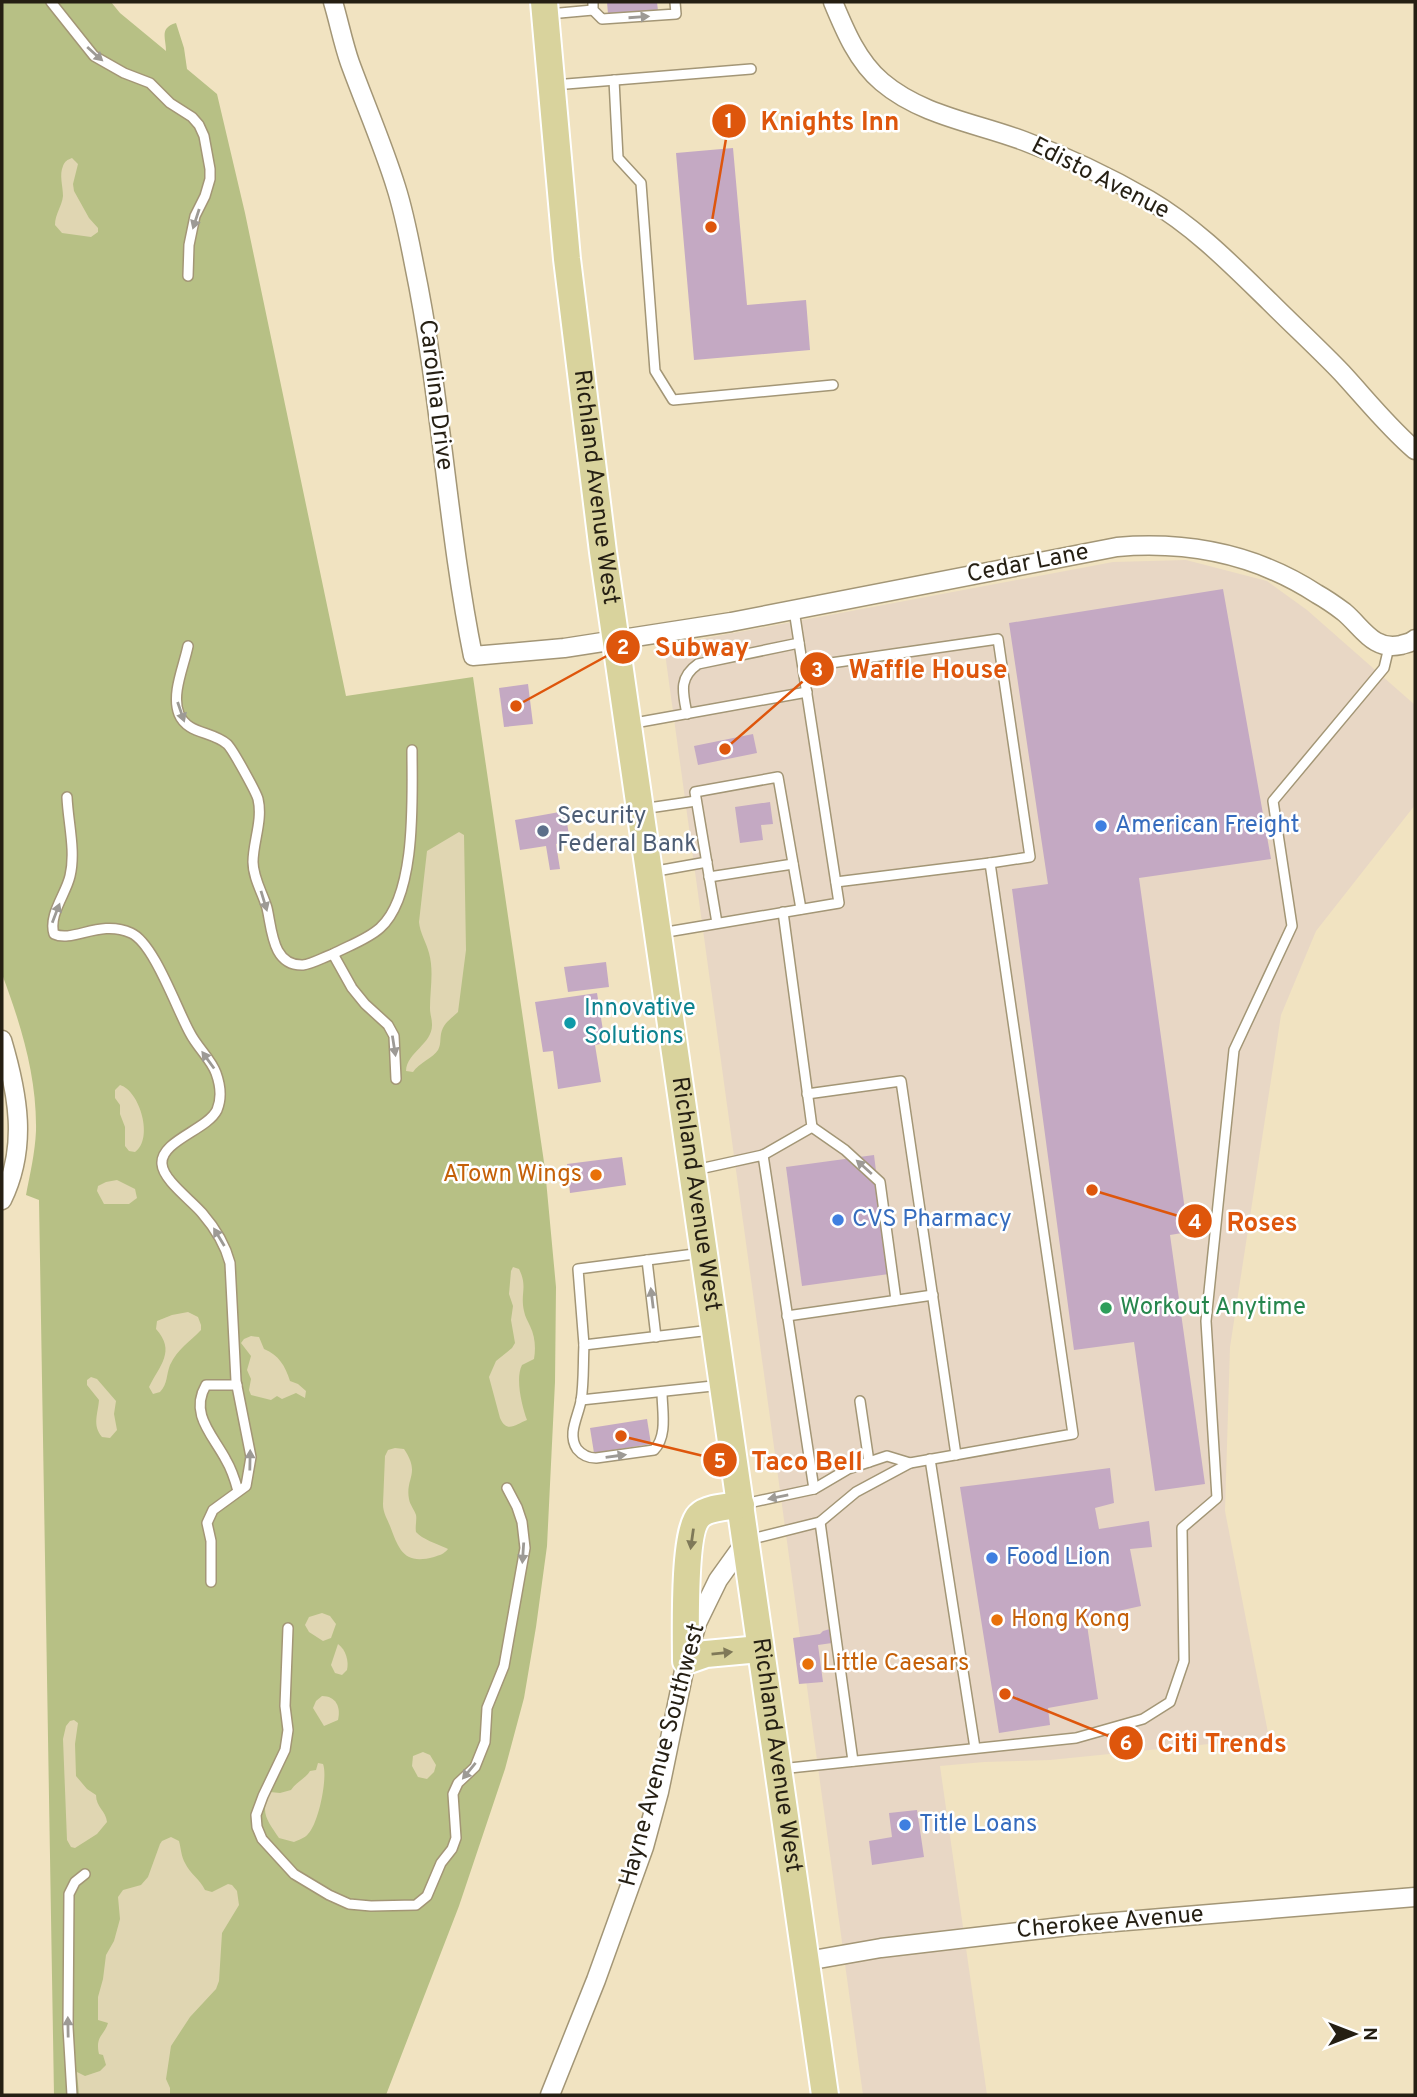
<svg xmlns="http://www.w3.org/2000/svg" width="1417" height="2097" viewBox="0 0 1417 2097" font-family="Overpass,sans-serif">
	<rect width="100%" height="100%" fill="#f1e3c1"/>
	<polygon fill="#e8d7c5" points="1186,560 1267,581 1307,610 1415,705 1415,805 1316,931 1281,1015 1230,1347 1225,1511 1269,1738 1050,1760 984,1762 940,1766 987,2095 863,2095 664,646 1113,562"/>
	<path fill="#b7c085" d="M2 2H111L120 13 166 51C166 38 159 28 176 23L184 48 187 69 217 94 245 213 346 696 473 677 545 1169 556 1287 555 1382 547 1546 536 1627 524 1698 505 1769 459 1906 386 2095H54L39 1200 26 1195C30 1174 35 1153 36 1131 37 1076 21 1025 2 974Z"/>
	<g fill="#e0d6b2">
		<path d="M72 158 78 164 73 184 74 191 89 218 98 228V232L91 237 62 233 55 225C55 214 62 206 63 196 63 186 59 175 63 166 65 161 67 160 72 158Z"/>
		<path d="M459 832 464 835 466 950 458 1012C451 1019 443 1023 441 1034 440 1039 441 1045 438 1050 434 1057 419 1063 413 1072L406 1071C407 1052 433 1044 432 1024 432 1019 430 1014 430 1008 430 990 434 971 429 953 426 942 420 933 419 922L427 851Z"/>
		<path d="M120 1085C140 1091 154 1139 135 1152L129 1151 125 1146V1127L120 1114V1105L115 1098V1090Z"/>
		<polygon points="117,1180 135,1189 137,1198 129,1204 104,1204 97,1191 98,1186 106,1182"/>
		<path d="M513 1267 519 1269C528 1287 520 1293 524 1311 525 1317 528 1321 530 1326 535 1336 536 1348 534 1359L522 1365C515 1378 522 1407 527 1420 516 1424 507 1434 500 1418L489 1377 496 1361 512 1348 515 1343 511 1320 513 1306 509 1294 511 1271Z"/>
		<path d="M188 1312 198 1317 201 1325V1330C189 1343 178 1348 170 1365 166 1375 168 1383 160 1392L153 1394 149 1387C160 1365 176 1351 156 1329L157 1321 172 1315Z"/>
		<path d="M251 1336 259 1337 264 1349C279 1355 285 1366 290 1381L298 1384 306 1391 305 1398 296 1393 282 1399 277 1396 271 1400 251 1395 249 1390 251 1379 247 1370 251 1356 241 1343 244 1339Z"/>
		<path d="M91 1377 97 1379 116 1401 114 1414 117 1430 110 1438 102 1437C92 1425 98 1414 99 1400L87 1385V1380Z"/>
		<path d="M395 1448 404 1449C421 1474 405 1478 409 1499 410 1505 414 1509 416 1515 417 1520 415 1526 416 1532 422 1539 437 1544 446 1548L448 1549C444 1554 440 1555 434 1557 404 1565 399 1550 390 1526 387 1518 383 1513 383 1504L385 1456 388 1450Z"/>
		<polygon points="322,1613 330,1616 336,1624 331,1638 323,1641 309,1632 305,1625 309,1617"/>
		<path d="M338 1644C346 1650 349 1661 347 1670L342 1675 335 1673 331 1665Z"/>
		<path d="M322 1696C336 1696 341 1707 338 1720L324 1726 313 1708 316 1701Z"/>
		<path d="M74 1720 78 1723 75 1744 76 1776 87 1789 96 1795C96 1807 106 1811 107 1822L97 1834 75 1848 71 1847 67 1840 63 1739 66 1726 70 1721Z"/>
		<polygon points="423,1752 430,1755 436,1765 434,1772 427,1779 418,1777 412,1766 413,1756"/>
		<path d="M318 1763 323 1764C328 1776 319 1823 308 1834 305 1838 298 1840 294 1842L279 1838C268 1821 259 1813 270 1792L280 1793 291 1790C296 1782 305 1779 310 1771L316 1770Z"/>
		<path d="M171 1837 179 1841C181 1848 181 1856 185 1863 190 1874 200 1879 205 1890L212 1892 228 1884 232 1885 237 1891 239 1905 222 1933 219 1981 216 1989 190 2017 171 2046 166 2079 170 2088V2095H79L77 2072 85 2076 100 2071 106 2065 103 2055 99 2054C95 2036 104 2036 108 2023L98 2020V1997L103 1979 106 1955 114 1941 120 1919 118 1897 123 1890 141 1885 148 1877 160 1844 162 1841Z"/>
	</g>
	<g fill="#c4a9c3">
		<polygon points="607,2 657,2 658,11 608,14"/>
		<polygon points="733,148 747,305 806,300 810,350 694,360 676,153"/>
		<polygon points="1223,589 1271,859 1139,878 1188,1232 1170,1235 1205,1484 1155,1491 1134,1342 1074,1350 1012,889 1048,884 1009,623"/>
		<polygon points="528,684 533,724 504,727 499,688"/>
		<polygon points="753,734 757,753 698,765 694,746"/>
		<polygon points="770,802 773,824 761,825 763,840 740,843 735,807"/>
		<polygon points="565,811 570,841 556,844 560,869 550,870 546,846 520,850 515,820"/>
		<polygon points="606,962 609,987 568,992 564,967"/>
		<polygon points="597,993 605,1043 595,1045 601,1082 558,1089 553,1051 543,1052 535,1002"/>
		<polygon points="874,1155 889,1274 802,1286 786,1167"/>
		<polygon points="622,1157 626,1185 570,1193 567,1164"/>
		<polygon points="647,1419 651,1444 594,1453 590,1428"/>
		<polygon points="1110,1468 1114,1503 1095,1508 1099,1529 1149,1521 1152,1547 1130,1549 1141,1606 1086,1618 1098,1699 1048,1708 1050,1725 999,1733 960,1487"/>
		<polygon points="830,1629 832,1643 818,1645 823,1682 799,1684 793,1638 820,1634 823,1631"/>
		<polygon points="917,1810 924,1857 872,1865 869,1841 892,1837 889,1813"/>
	</g>
	<g fill="none" stroke-linecap="round" stroke-linejoin="round">
		<g stroke="#a39676" stroke-width="12">
			<g id="service">
				<polyline points="51,2 94,56 124,73 150,83 170,103 192,117 199,125 204,136 210,169 210,179 205,196 195,216 189,245 188,276"/>
				<polyline points="593,2 593,10 602,19 676,14 675,2"/>
				<polyline points="549,14 593,10"/>
				<polyline points="614,80 618,158 641,183 655,371 673,400 833,385"/>
				<polyline points="554,85 751,69"/>
				<path d="M188 646C184 666 171 694 179 714 187 734 212 731 227 744 232 748 256 792 258 799 263 820 253 842 253 862 253 878 263 894 267 908 272 929 272 966 303 965 312 964 324 957 333 954L352 988 365 1004 388 1025 394 1036 396 1079"/>
				<polyline points="803,667 998,639 1030,857 990,863"/>
				<path d="M687 714C683 693 678 678 698 664L799 643"/>
				<polyline points="629,724 807,692"/>
				<path d="M67 797C68 822 76 851 70 876 66 894 48 915 54 934 73 943 100 919 131 933 154 943 177 1010 190 1033 197 1047 211 1059 216 1073 220 1084 222 1098 217 1110 207 1130 160 1141 162 1164 163 1180 191 1200 202 1213 215 1228 225 1244 230 1263L236 1381 251 1457 246 1486 213 1510 207 1523 211 1541V1582"/>
				<polyline points="642,809 696,801"/>
				<polyline points="651,872 707,862"/>
				<polyline points="709,877 793,864"/>
				<polyline points="717,923 695,792 778,777 801,909"/>
				<polyline points="661,933 839,903 794,610"/>
				<path d="M333 954C348 946 368 939 380 928 417 895 412 797 412 750"/>
				<polyline points="807,1094 901,1081 956,1455"/>
				<polyline points="812,1127 845,1150 880,1182 896,1300"/>
				<polyline points="763,1155 812,1127 783,912"/>
				<polyline points="695,1170 763,1155 814,1489"/>
				<polyline points="702,1253 578,1269 584,1345 711,1330"/>
				<polyline points="647,1260 656,1337"/>
				<polyline points="787,1316 933,1295"/>
				<path d="M584 1345C583 1363 584 1383 581 1401 578 1417 567 1434 577 1449 582 1455 588 1458 596 1458L654 1450C668 1436 662 1410 662 1392"/>
				<path d="M237 1385H206C189 1414 213 1435 226 1460 232 1470 235 1480 238 1491"/>
				<polyline points="581,1400 722,1385"/>
				<polyline points="860,1401 869,1462"/>
				<polyline points="930,1459 975,1748"/>
				<polyline points="744,1504 814,1489 848,1469 887,1456 910,1463"/>
				<polyline points="820,1522 853,1761"/>
				<polyline points="748,1540 820,1522 856,1492 910,1463 1073,1434 990,863 836,882"/>
				<polyline points="288,1628 285,1706 288,1730 285,1750 263,1796 256,1815 257,1827 262,1839 294,1874 329,1895 349,1904 371,1906 416,1905 427,1896 441,1863 452,1849 456,1838 453,1794 458,1783 475,1767 485,1742 487,1708 504,1666 525,1548 522,1522 517,1507 507,1488"/>
				<polyline points="780,1769 1076,1738 1143,1719 1170,1702 1184,1661 1182,1528 1217,1498 1206,1321 1234,1050 1292,926 1273,801 1384,668 1389,647"/>
				<polyline points="72,2095 68,2027 69,1894 75,1882 85,1874"/>
			</g>
		</g>
		<g stroke="#a39676" stroke-width="21">
			<g id="minor">
				<path d="M333 2C339 22 343 43 350 63 365 104 383 145 396 187 404 212 409 238 414 264 441 394 447 527 473 656L564 648 731 622 1117 547C1188 541 1257 555 1317 594 1326 599 1336 606 1344 612 1363 628 1373 651 1401 645 1407 643 1411 643 1415 639"/>
				<path d="M833 2C845 31 858 62 882 82 922 116 977 123 1024 141 1067 157 1109 177 1149 200 1195 227 1232 265 1270 302 1294 326 1319 349 1342 373 1366 399 1388 427 1415 450"/>
				<path d="M2 1040C18 1094 28 1147 2 1200"/>
				<polyline points="807,1961 881,1948 1078,1925 1415,1897"/>
				<polyline points="550,2095 596,1980 644,1847 659,1792 686,1661 697,1623 718,1580 746,1541"/>
			</g>
		</g>
		<g stroke="#fff" stroke-width="30">
			<g id="primary">
				<path id="s1" d="M544 2 567 259 603 552 825 2095"/>
				<path d="M741 1505C729 1507 708 1507 699 1516 683 1532 686 1635 686 1661L706 1654 760 1649"/>
			</g>
		</g>
		<use href="#service" stroke="#fff" stroke-width="9"/>
		<use href="#minor" stroke="#fff" stroke-width="18"/>
		<use href="#primary" stroke="#d9d39d" stroke-width="26"/>
	</g>
	<defs><path id="oneway-solid" d="M-6-.8H1V-3.2L6.5 0L1 3.2V.8H-6Z" transform="scale(1.75)"/></defs>
	<g fill="#9d9a95">
		<use href="#oneway-solid" transform="translate(639 17) rotate(-4)"/>
		<use href="#oneway-solid" transform="translate(95 54) rotate(42)"/>
		<use href="#oneway-solid" transform="translate(196 219) rotate(108)"/>
		<use href="#oneway-solid" transform="translate(181 712) rotate(71)"/>
		<use href="#oneway-solid" transform="translate(264 901) rotate(73)"/>
		<use href="#oneway-solid" transform="translate(56 913) rotate(-69)"/>
		<use href="#oneway-solid" transform="translate(394 1046) rotate(81)"/>
		<use href="#oneway-solid" transform="translate(208 1060) rotate(-126)"/>
		<use href="#oneway-solid" transform="translate(864 1167) rotate(-138)"/>
		<use href="#oneway-solid" transform="translate(219 1237) rotate(-121)"/>
		<use href="#oneway-solid" transform="translate(652 1298) rotate(-97)"/>
		<use href="#oneway-solid" transform="translate(616 1456) rotate(-8)"/>
		<use href="#oneway-solid" transform="translate(250 1460) rotate(-89)"/>
		<use href="#oneway-solid" transform="translate(778 1497) rotate(168)"/>
		<use href="#oneway-solid" transform="translate(523 1553) rotate(94)"/>
		<use href="#oneway-solid" transform="translate(469 1771) rotate(129)"/>
		<use href="#oneway-solid" transform="translate(68 2027) rotate(-91)"/>
	</g>
	<g fill="#7f7958">
		<use href="#oneway-solid" transform="translate(692 1539) rotate(98)"/>
		<use href="#oneway-solid" transform="translate(722 1653) rotate(-6)"/>
	</g>
	<g fill="#3f7fe0" stroke="#fff" stroke-width="2.5">
		<circle cx="1101" cy="826" r="7"/>
		<circle cx="838" cy="1220" r="7"/>
		<circle cx="992" cy="1558" r="7"/>
		<circle cx="905" cy="1825" r="7"/>
	</g>
	<circle fill="#5c6f8a" stroke="#fff" stroke-width="2.5" cx="543" cy="831" r="7"/>
	<circle fill="#0f9aa8" stroke="#fff" stroke-width="2.5" cx="570" cy="1023" r="7"/>
	<g fill="#e8710a" stroke="#fff" stroke-width="2.5">
		<circle cx="596" cy="1175" r="7"/>
		<circle cx="997" cy="1620" r="7"/>
		<circle cx="808" cy="1664" r="7"/>
	</g>
	<circle fill="#2e9e5b" stroke="#fff" stroke-width="2.5" cx="1106" cy="1308" r="7"/>
	<g text-anchor="middle" dominant-baseline="central" stroke-width="5" stroke-linejoin="round" paint-order="stroke">
		<g font-size="24" fill="#251f13" stroke="#fff">
			<text transform="translate(1100 179) rotate(27)">Edisto Avenue</text>
			<text transform="translate(435 395) rotate(83)">Carolina Drive</text>
			<text stroke="none"><textPath href="#s1" startOffset="488">Richland Avenue West</textPath></text>
			<text transform="translate(1028 564) rotate(-11)">Cedar Lane</text>
			<text stroke="none"><textPath href="#s1" startOffset="1202">Richland Avenue West</textPath></text>
			<text transform="translate(663 1755) rotate(-75)">Hayne Avenue Southwest</text>
			<text stroke="none"><textPath href="#s1" startOffset="1769">Richland Avenue West</textPath></text>
			<text transform="translate(1110 1923) rotate(-5)">Cherokee Avenue</text>
		</g>
		<g font-size="24" fill="#4e5e75" stroke="#fff" text-anchor="start">
			<text x="557" y="817">Security<tspan x="557" dy="28">Federal Bank</tspan></text>
		</g>
		<g font-size="24" fill="#366cbe" stroke="#fff" text-anchor="start">
			<text x="1115" y="826">American Freight</text>
			<text x="852" y="1220">CVS Pharmacy</text>
			<text x="1006" y="1558">Food Lion</text>
			<text x="919" y="1825">Title Loans</text>
		</g>
		<g font-size="24" fill="#0d838f" stroke="#fff" text-anchor="start">
			<text x="584" y="1009">Innovative<tspan x="584" dy="28">Solutions</tspan></text>
		</g>
		<g font-size="24" fill="#c56008" stroke="#fff" text-anchor="start">
			<text x="582" y="1175" text-anchor="end">ATown Wings</text>
			<text x="1011" y="1620">Hong Kong</text>
			<text x="822" y="1664">Little Caesars</text>
		</g>
		<g font-size="24" fill="#27864d" stroke="#fff" text-anchor="start">
			<text x="1120" y="1308">Workout Anytime</text>
		</g>
	</g>
	<path fill="none" stroke="#de560c" stroke-width="2.5" d="M711 227L729 121M516 706L623 647M725 749L817 669M1092 1190L1195 1221M621 1436L720 1460M1005 1694L1126 1743"/>
	<g fill="#de560c" stroke="#fff" stroke-width="2.5">
		<circle cx="711" cy="227" r="7"/>
		<circle cx="516" cy="706" r="7"/>
		<circle cx="725" cy="749" r="7"/>
		<circle cx="1092" cy="1190" r="7"/>
		<circle cx="621" cy="1436" r="7"/>
		<circle cx="1005" cy="1694" r="7"/>
		<circle cx="729" cy="121" r="18"/>
		<circle cx="623" cy="647" r="18"/>
		<circle cx="817" cy="669" r="18"/>
		<circle cx="1195" cy="1221" r="18"/>
		<circle cx="720" cy="1460" r="18"/>
		<circle cx="1126" cy="1743" r="18"/>
	</g>
	<g font-size="21" text-anchor="middle" font-weight="bold" fill="#fff">
		<text x="729" y="128">1</text>
		<text x="623" y="654">2</text>
		<text x="817" y="677">3</text>
		<text x="1195" y="1229">4</text>
		<text x="720" y="1468">5</text>
		<text x="1126" y="1750">6</text>
	</g>
	<g font-size="26" text-anchor="middle" font-weight="bold" fill="#de560c" stroke="#fff" stroke-width="5" stroke-linejoin="round" paint-order="stroke">
		<text x="830" y="130">Knights Inn</text>
		<text x="702" y="656">Subway</text>
		<text x="928" y="678">Waffle House</text>
		<text x="1262" y="1231">Roses</text>
		<text x="807" y="1470">Taco Bell</text>
		<text x="1222" y="1752">Citi Trends</text>
	</g>
	<rect width="1417" height="2097" fill="none" stroke="#251f13" stroke-width="7"/>
	<g transform="translate(1354 2034) rotate(90)" stroke="#ffffff" stroke-width="5" paint-order="stroke">
	<path d="M0-5L12 26L0 18L-12 26Z" fill="#251f13"/>
	<text y="-10" font-size="19" font-weight="bold" text-anchor="middle" fill="#251f13">N</text>
	</g>
</svg>
